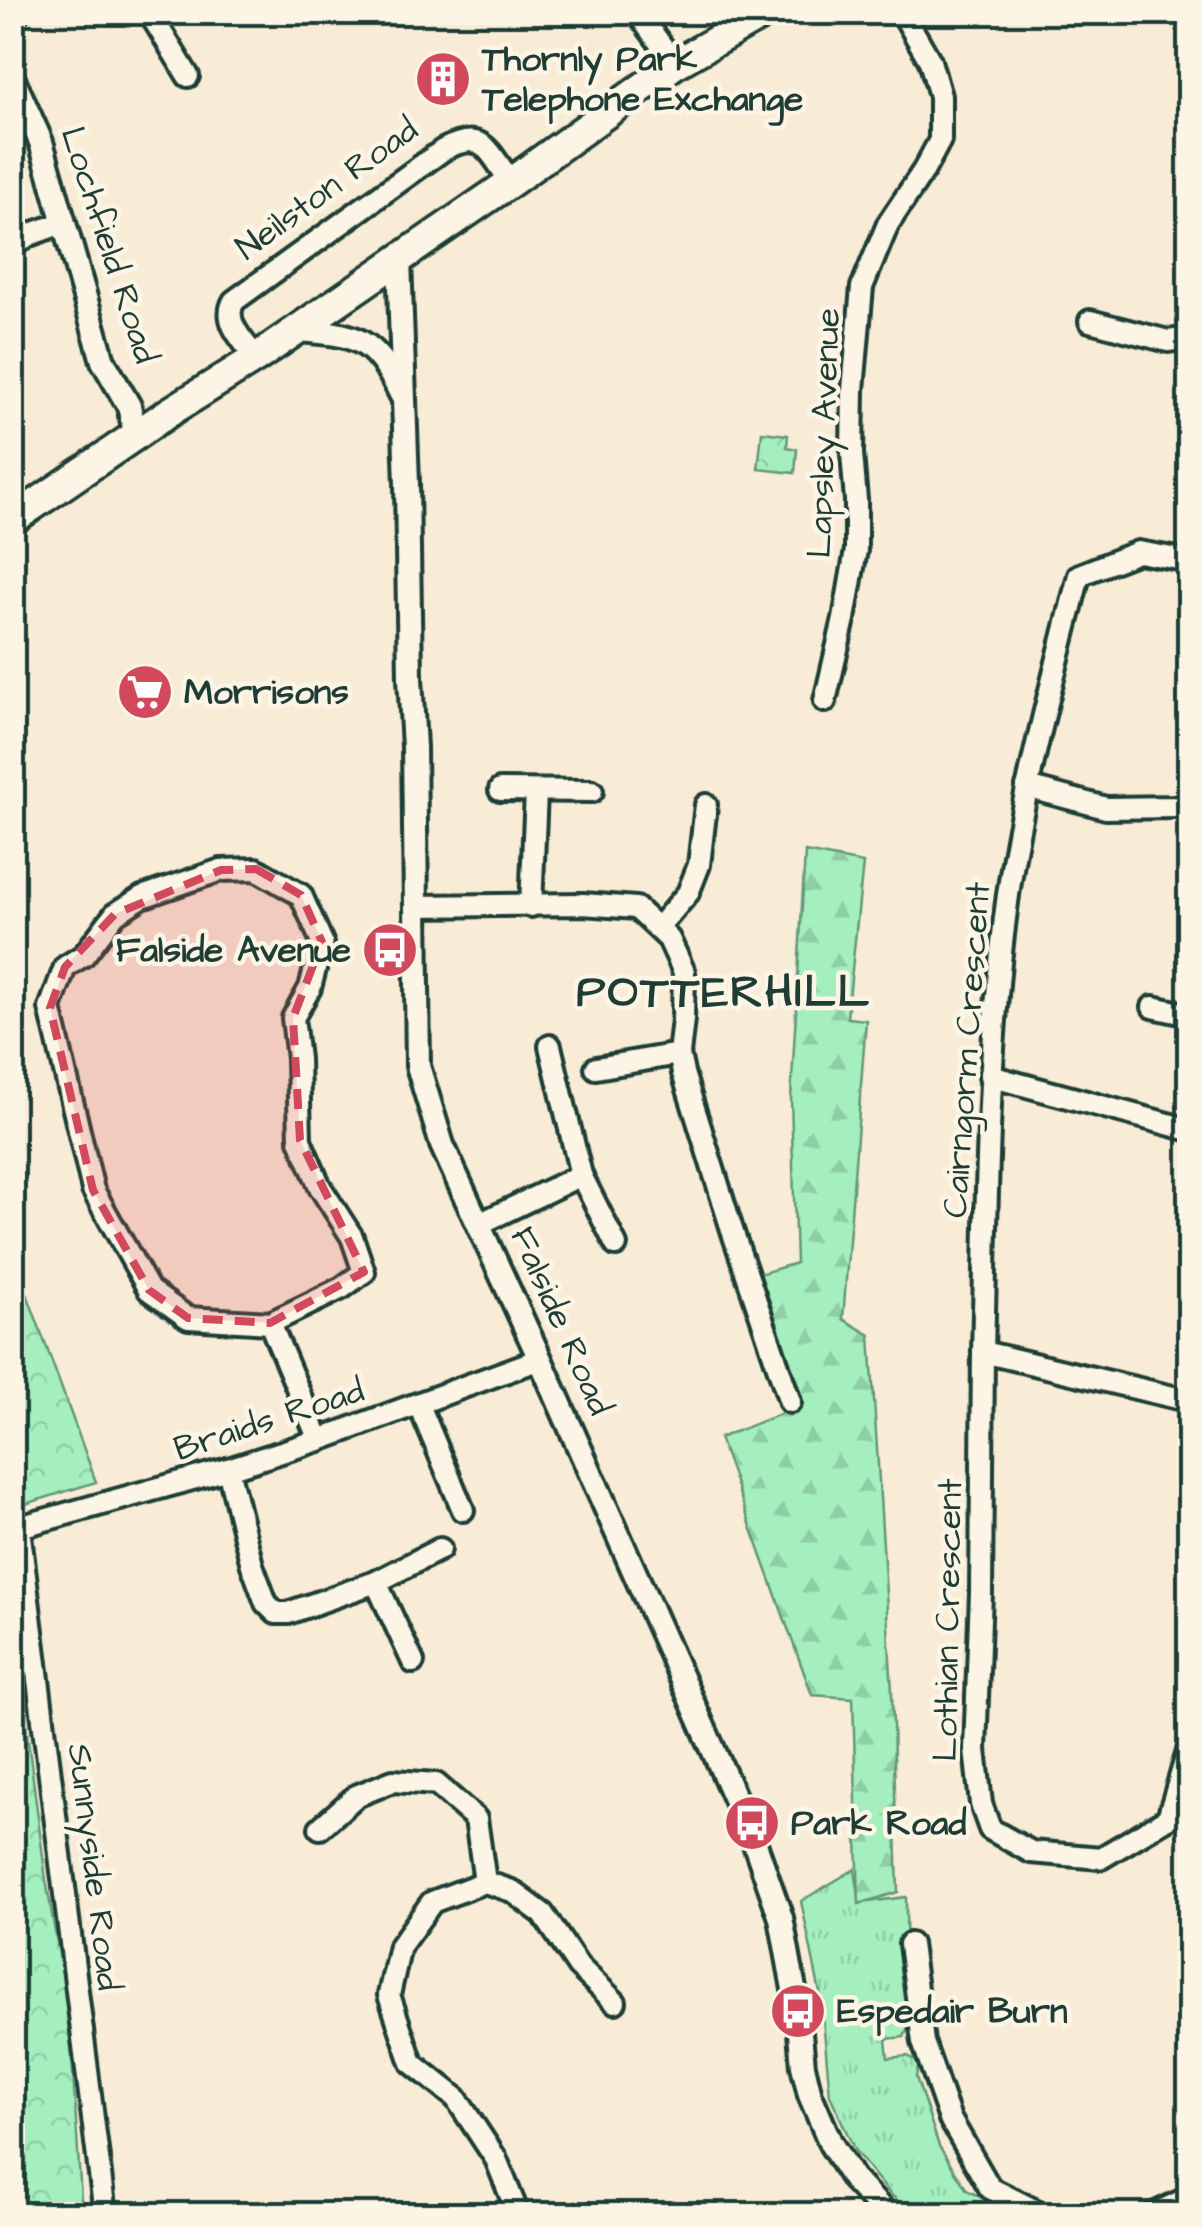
<svg xmlns="http://www.w3.org/2000/svg" width="1202" height="2227" viewBox="0 0 1202 2227" font-family="'Architects Daughter',sans-serif">
	<defs>
		<pattern id="grass-tufts" width="24" height="20" patternUnits="userSpaceOnUse" patternTransform="scale(2.5)"><rect width="24" height="20" fill="#a5efbe"/><path d="M3 7l-1-3M5 7V3M7 7l1-3M15 17l-1-3M17 17v-4M19 17l1-3" fill="none" stroke="#8ecea4"/></pattern>
		<pattern id="forest-firs" width="22" height="20" patternUnits="userSpaceOnUse" patternTransform="scale(2.5)"><rect width="22" height="20" fill="#a5efbe"/><path d="M5 1l3.5 6h-7zM16 11l3.5 6h-7z" fill="#8ecea4"/></pattern>
		<pattern id="park-crowns" width="20" height="18" patternUnits="userSpaceOnUse" patternTransform="scale(2.5)"><rect width="20" height="18" fill="#a5efbe"/><path d="M2 6a3 3 0 1 1 6 0M12 15a3 3 0 1 1 6 0" fill="none" stroke="#8ecea4"/></pattern>
	</defs>
	<rect width="100%" height="100%" fill="#f9ecd7"/>
	<filter id="ink" filterUnits="userSpaceOnUse"><feTurbulence type="fractalNoise" baseFrequency=".01" numOctaves="2"/><feDisplacementMap in="SourceGraphic" scale="20" xChannelSelector="R" yChannelSelector="G"/><feConvolveMatrix kernelMatrix="1 2 1 2 8 2 1 2 1" color-interpolation-filters="sRGB"/></filter>
	<g filter="url(#ink)">
		<polygon fill="url(#grass-tufts)" stroke="#629679" stroke-width="2.5" points="855,1869 860,1903 906,1897 907,2030 904,2037 886,2039 888,2058 908,2056 919,2063 916,2077 939,2146 967,2190 1015,2214 914,2214 890,2194 855,2151 830,2095 821,1998 801,1901"/>
		<polygon fill="url(#forest-firs)" stroke="#629679" stroke-width="2.5" points="805,852 863,863 847,1018 866,1020 843,1319 870,1335 892,1691 898,1892 859,1904 853,1698 812,1695 719,1438 798,1407 759,1274 796,1263 791,1099"/>
		<g fill="url(#park-crowns)" stroke="#629679" stroke-width="2.5">
			<polygon points="762,432 788,435 787,447 797,449 795,473 758,469"/>
			<polygon points="12,1253 96,1482 13,1508 12,1508"/>
			<polygon points="12,1616 46,1880 69,2012 82,2214 13,2214"/>
		</g>
		<g fill="none" stroke-linecap="round" stroke-linejoin="round">
			<g stroke="#1f3d34" stroke-width="28">
				<g id="minor">
					<polyline points="149,12 188,76"/>
					<polyline points="637,12 675,64"/>
					<polyline points="12,14 19,12"/>
					<polyline points="12,246 29,235 62,223"/>
					<polyline points="1090,321 1168,341 1190,338"/>
					<path d="M256 358C244 341 222 322 234 301L443 150C484 128 488 151 511 182"/>
					<polyline points="825,701 844,619 856,550 856,500 852,454 853,390 862,287 888,224 924,170 940,140 940,96 930,61 902,12"/>
					<polyline points="1027,787 1106,808 1178,807 1190,803"/>
					<polyline points="500,790 592,791"/>
					<polyline points="415,906 583,904 636,908 669,939 684,972 683,1019 679,1054 683,1073 733,1233 790,1402"/>
					<polyline points="531,906 536,792"/>
					<polyline points="658,928 688,893 699,865 706,805"/>
					<polyline points="1153,1007 1190,1015"/>
					<polyline points="550,1046 581,1175 616,1245"/>
					<polyline points="596,1068 679,1054"/>
					<polyline points="990,1076 1190,1130"/>
					<polyline points="479,1224 581,1175"/>
					<polyline points="270,1323 342,1288 364,1272 352,1237 320,1187 300,1140 298,1059 293,1018 310,988 322,942 301,895 256,869 221,870 142,897 115,914 84,955 65,967 50,1008 93,1190 149,1290 188,1318 270,1323 319,1440"/>
					<path d="M983 1352C987 1207 987 1062 1005 918 1019 802 1051 688 1079 575L1138 552 1190 561"/>
					<polyline points="1190,1401 983,1352 981,1593 975,1749 981,1804 990,1829 1031,1852 1101,1858 1168,1818 1190,1745"/>
					<polyline points="419,1405 463,1510"/>
					<polyline points="228,1469 252,1565 266,1603 276,1613 288,1613 376,1582 440,1549"/>
					<polyline points="19,1528 105,2214"/>
					<polyline points="12,1529 228,1469 319,1440 540,1359"/>
					<polyline points="376,1582 413,1662"/>
					<polyline points="320,1828 356,1796 393,1781 436,1784 476,1819 485,1882"/>
					<polyline points="910,1944 923,2042 950,2119 990,2188 1042,2214"/>
					<polyline points="518,2214 496,2159 456,2098 412,2063 389,1995 400,1946 432,1902 485,1882 512,1891 543,1914 578,1966 615,2002"/>
					<polyline points="1154,2214 1190,2197"/>
				</g>
			</g>
			<g stroke="#1f3d34" stroke-width="30">
				<g id="tertiary">
					<polyline points="12,77 41,142 103,361 129,406 136,436"/>
					<polyline points="399,259 407,484 410,678 414,747 418,1066 442,1145 540,1359 755,1844 781,1918 798,2011 803,2066 810,2095 831,2144 853,2179 886,2214"/>
					<path d="M296 330C356 334 374 337 401 394"/>
				</g>
			</g>
			<g stroke="#1f3d34" stroke-width="35">
				<polyline id="secondary" points="12,520 168,413 256,358 511,182 675,64 767,12"/>
			</g>
			<use href="#minor" stroke="#fcf5e5" stroke-width="20"/>
			<use href="#tertiary" stroke="#fcf5e5" stroke-width="22"/>
			<use href="#secondary" stroke="#fcf5e5" stroke-width="28"/>
		</g>
	</g>
	<path fill="#d1495b" fill-opacity="0.2" stroke="#d1495b" stroke-width="8" stroke-dasharray="20 12" stroke-linejoin="round" d="M256 869 301 895 322 942 293 1018 300 1140 364 1272 270 1323 188 1318 149 1290 93 1190 50 1008 65 967 115 914 221 870Z"/>
	<defs>
		<g id="building-disc" transform="scale(2.875)"><circle r="9.5" fill="#d1495b" stroke="#fcf5e5"/><path d="M-4-6H4V6H1V3H-1V6H-4ZM-2.5-4.3h1.7v1.8h-1.7ZM.8-4.3h1.7v1.8H.8ZM-2.5-1h1.7V.8h-1.7ZM.8-1h1.7V.8H.8Z" fill="#fff"/></g>
		<g id="supermarket-disc" transform="scale(2.875)"><circle r="9.5" fill="#d1495b" stroke="#fcf5e5"/><path d="M-6-5.5h2.5l.6 2H6L4.5 2H-2.5L-4.4-4H-6ZM-1.5 3.2a1.3 1.3 0 1 0 .1 0ZM3 3.2a1.3 1.3 0 1 0 .1 0Z" fill="#fff"/></g>
		<g id="bus-disc" transform="scale(2.875)"><circle r="9.5" fill="#d1495b" stroke="#fcf5e5"/><path d="M-5-6H5V4H4V6H2V4H-2V6H-4V4H-5ZM-3.5-4V0h7V-4ZM-3.5 1.2v1.5H-2V1.2ZM2 1.2v1.5H3.5V1.2Z" fill="#fff"/></g>
	</defs>
	<g fill-rule="evenodd">
		<use href="#building-disc" x="443" y="79"/>
		<use href="#supermarket-disc" x="145" y="692"/>
		<use href="#bus-disc" x="390" y="950"/>
		<use href="#bus-disc" x="752" y="1823"/>
		<use href="#bus-disc" x="798" y="2011"/>
	</g>
	<g text-anchor="middle" dominant-baseline="central" stroke-width="9" stroke-linejoin="round" paint-order="stroke">
		<g font-size="35" font-weight="bold" fill="#1f3d34" stroke="#fcf5e5" text-anchor="start">
			<text x="482" y="59">Thornly Park<tspan x="482" dy="40">Telephone Exchange</tspan></text>
			<text x="184" y="692">Morrisons</text>
			<text x="351" y="950" text-anchor="end">Falside Avenue</text>
			<text x="791" y="1823">Park Road</text>
			<text x="837" y="2011">Espedair Burn</text>
		</g>
		<g font-size="35" fill="#1f3d34" stroke="#fcf5e5">
			<text transform="translate(327 189) rotate(-36)">Neilston Road</text>
			<text transform="translate(109 245) rotate(72)">Lochfield Road</text>
			<text transform="translate(824 433) rotate(-88)">Lapsley Avenue</text>
			<text transform="translate(967 1050) rotate(-86)">Cairngorm Crescent</text>
			<text transform="translate(561 1321) rotate(66)">Falside Road</text>
			<text transform="translate(269 1420) rotate(-18)">Braids Road</text>
			<text transform="translate(948 1620) rotate(-89)">Lothian Crescent</text>
			<text transform="translate(94 1867) rotate(83)">Sunnyside Road</text>
		</g>
		<g font-size="45" font-weight="bold" letter-spacing="2.5" fill="#1f3d34" stroke="#fcf5e5">
			<text x="724" y="993">POTTERHILL</text>
		</g>
	</g>
	<rect width="1202" height="2227" fill="none" stroke="#fcf5e5" stroke-width="50"/>
	<rect x="25" y="25" width="1152" height="2177" fill="none" stroke="#1f3d34" stroke-width="4" filter="url(#ink)"/>
</svg>
